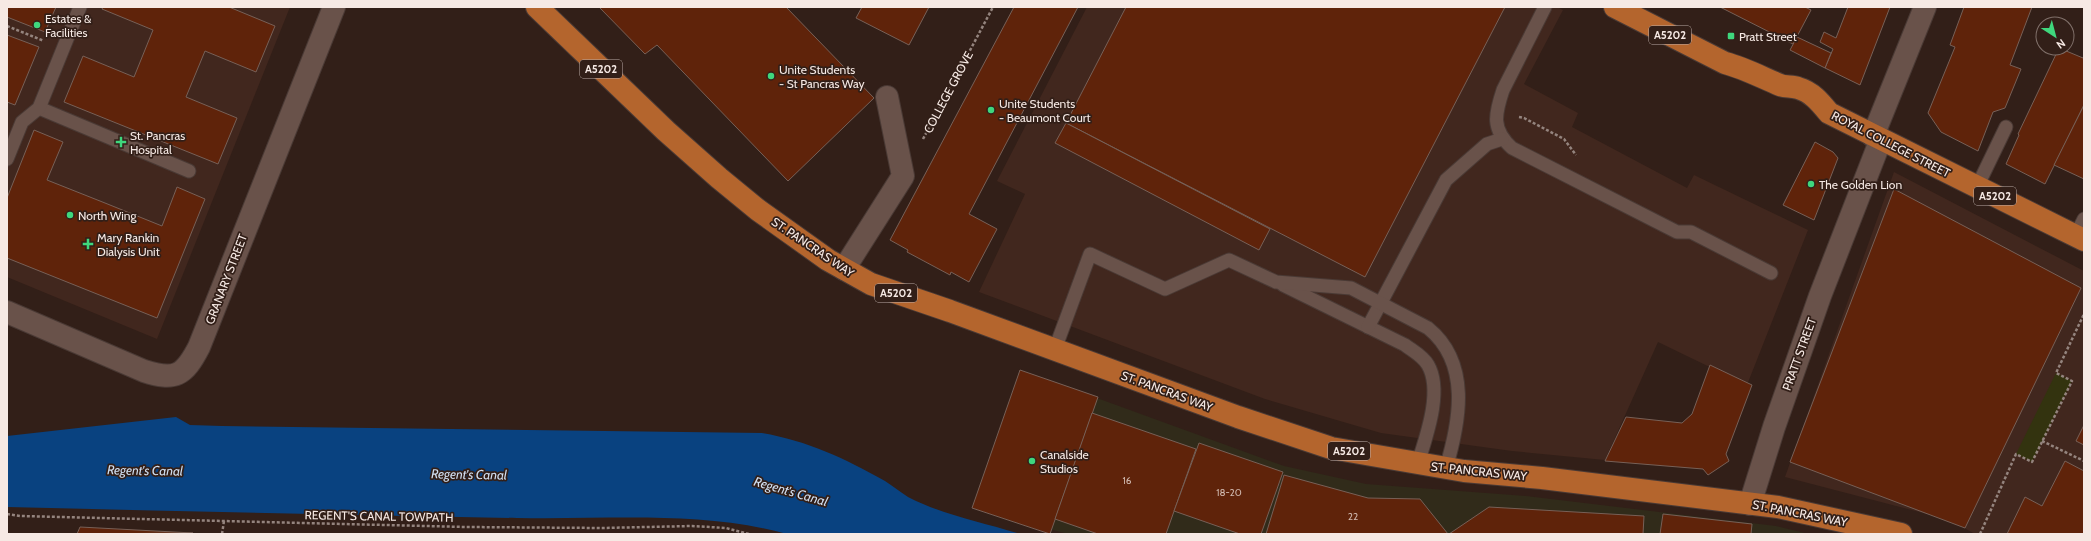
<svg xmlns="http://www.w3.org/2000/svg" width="2091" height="541" viewBox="0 0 2091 541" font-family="Cabin,sans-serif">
	<rect width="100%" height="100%" fill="#321f18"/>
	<g fill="#41271e">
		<polygon points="7,7 290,7 157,339 7,277"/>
		<polygon points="1087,7 1557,7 1563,10 1524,84 1578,113 1572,127 1687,188 1694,175 1808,230 1747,385 1658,342 1605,460 1512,451 1381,433 1265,399 979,292 1025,194 997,181"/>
		<polygon points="1894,172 2084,271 2084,534 1975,534 1950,520 1785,477"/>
	</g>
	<polygon fill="#312b1a" points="1020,370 1284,466 1366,484 1526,496 1776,526 1809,534 1068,534 972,508"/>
	<polygon fill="#33330f" points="2056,373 2072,381 2032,462 2016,454"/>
	<path fill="#094280" d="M176 417 190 425 222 426 762 433C808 441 844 458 885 481 893 486 900 492 908 497 943 515 982 522 1020 534H787C699 510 607 520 517 518 347 515 177 511 7 507V436Z"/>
	<g fill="#5f230a" stroke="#776057">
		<polygon points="7,7 56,7 45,32 7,17"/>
		<polygon points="103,7 229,7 275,26 256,72 205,51 186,97 237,118 218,164 64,102 83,56 134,77 153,30 102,9"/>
		<polygon points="599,7 786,7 874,98 788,181 657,45 645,54"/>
		<polygon points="862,7 929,7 909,45 856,18"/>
		<polygon points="1014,7 1078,7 969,214 997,229 969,282 951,272 950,275 907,252 908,250 890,240"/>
		<polygon points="1126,7 1505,7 1365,277 1066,123"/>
		<polygon points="1720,7 1805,7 1811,10 1793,44"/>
		<polygon points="1848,7 1890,7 1860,85 1825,68 1833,49 1820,42 1824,32 1836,38"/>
		<polygon points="1964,7 2032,7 2010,65 2021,69 2005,108 1993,112 1978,151 1941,132 1928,113 1955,47 1950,45"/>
		<polygon points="7,35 39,47 15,105 7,102"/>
		<polygon points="1797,37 1831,53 1825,68 1790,50"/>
		<polygon points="2059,48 2083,58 2084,55 2084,105 2045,184 2006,164 2019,135 2018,134"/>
		<polygon points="2084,105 2084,179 2054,165"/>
		<polygon points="1066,123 1270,229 1259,250 1055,143"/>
		<polygon points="34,130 63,142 47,180 105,203 162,226 177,187 205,199 157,318 7,258 7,198"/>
		<polygon points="1815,142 1833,152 1838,158 1814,220 1783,205"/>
		<polygon points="1894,189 2081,288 1965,528 1790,462"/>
		<polygon points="1710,365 1752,385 1726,454 1729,461 1708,475 1703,469 1605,461 1626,417 1682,423 1692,414"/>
		<polygon points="1020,370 1098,397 1050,534 972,508"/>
		<polygon points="1092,413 1196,449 1166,534 1098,534 1055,519"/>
		<polygon points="2084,425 2084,445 2076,441"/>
		<polygon points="1199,443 1283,472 1261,534 1240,534 1174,511"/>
		<polygon points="2065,461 2084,471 2084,534 2007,534 2025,497 2042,506"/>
		<polygon points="1284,475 1368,498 1420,499 1448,534 1266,534"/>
		<polygon points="1489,507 1644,516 1643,534 1449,534"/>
		<polygon points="1663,514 1752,524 1751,534 1660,534"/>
		<polygon points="80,527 193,533 77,534"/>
	</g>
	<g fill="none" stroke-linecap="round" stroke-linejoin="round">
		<g stroke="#4a3a35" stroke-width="15">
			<g id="service">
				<path d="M1545 7 1503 90C1495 114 1491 129 1512 148L1677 232H1691L1771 273"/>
				<polyline points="39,108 189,171"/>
				<polyline points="7,159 22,122 39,108 80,7"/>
				<polyline points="1977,187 2006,127"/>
				<polyline points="2076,235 2084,219"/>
				<path d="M1283 285 1405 345C1413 351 1423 356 1428 365 1443 391 1426 437 1418 463"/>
				<polyline points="1368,327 1446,180 1487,144 1502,139"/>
				<path d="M1055 349 1090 254 1165 289 1229 260 1276 282 1351 288 1428 328C1471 363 1460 421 1446 468"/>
			</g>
		</g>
		<g stroke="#4a3a35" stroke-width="24">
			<g id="minor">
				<polyline points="844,269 903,176 887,97"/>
				<path d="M7 312 144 371C175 381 184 376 199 347L334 7"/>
			</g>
		</g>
		<g stroke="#4a3a35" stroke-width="24">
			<g id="tertiary">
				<polyline points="1873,136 1925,7"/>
				<polyline points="1750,504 1774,427 1820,296 1881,139"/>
			</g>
		</g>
		<g stroke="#4a3a35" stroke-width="24">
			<g id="primary">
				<polyline points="537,7 666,131 719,178 758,210 828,260 871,284 950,311 1238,417 1331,448 1464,471 1542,478 1778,507 1901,534"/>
				<path d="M1615 7 1725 63C1744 68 1761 77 1780 85 1785 87 1792 86 1798 88 1812 92 1820 102 1829 113L2084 240"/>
			</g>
		</g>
		<g stroke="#94847e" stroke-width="2.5" stroke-dasharray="3 2" stroke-linecap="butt">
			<polyline points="7,26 44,41"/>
			<polyline points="1519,117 1524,118 1564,139 1576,155"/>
			<polyline points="923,139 993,7"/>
			<polyline points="2042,441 2084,461"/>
			<polyline points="7,514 20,516 466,527 602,528 692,526 726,528 749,534"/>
			<polyline points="222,534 224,521"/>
			<polyline points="1980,534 2016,454 2032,462 2072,381 2056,373 2084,314"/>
		</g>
		<use href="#service" stroke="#69524a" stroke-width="13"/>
		<use href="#minor" stroke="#69524a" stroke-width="22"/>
		<use href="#tertiary" stroke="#69524a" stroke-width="22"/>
		<use href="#primary" stroke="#b4652d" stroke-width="22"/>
	</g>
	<g fill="#3fd77d" stroke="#321f18" stroke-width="1.5">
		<circle cx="37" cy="25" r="4"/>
		<rect x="1727" y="32" width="8" height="8" rx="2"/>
		<circle cx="771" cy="76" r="4"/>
		<circle cx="991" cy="110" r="4"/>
		<path d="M119 136h4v4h4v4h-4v4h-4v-4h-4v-4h4z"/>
		<circle cx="1811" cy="184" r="4"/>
		<circle cx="70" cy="215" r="4"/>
		<path d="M86 238h4v4h4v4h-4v4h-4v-4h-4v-4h4z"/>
		<circle cx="1032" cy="461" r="4"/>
	</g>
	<g text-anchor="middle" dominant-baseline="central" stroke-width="3.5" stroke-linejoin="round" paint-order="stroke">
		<g font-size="10" fill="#d0b8ae">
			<text x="1127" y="480">16</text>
			<text x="1229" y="492">18-20</text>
			<text x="1353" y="516">22</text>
		</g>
		<g fill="#321f18" stroke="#bbaca7" stroke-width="1">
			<rect x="1649" y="26" width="42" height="18" rx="3"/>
			<rect x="580" y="60" width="42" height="18" rx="3"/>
			<rect x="1974" y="187" width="42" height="18" rx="3"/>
			<rect x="875" y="284" width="42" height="18" rx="3"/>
			<rect x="1328" y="442" width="42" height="18" rx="3"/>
		</g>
		<g font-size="11" font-weight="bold" fill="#f6e9e4">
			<text x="1670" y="35">A5202</text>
			<text x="601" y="69">A5202</text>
			<text x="1995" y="196">A5202</text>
			<text x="896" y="293">A5202</text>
			<text x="1349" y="451">A5202</text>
		</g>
		<g font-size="12" fill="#f6e9e4" stroke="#321f18" text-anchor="start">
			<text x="45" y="18">Estates &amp;<tspan x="45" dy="14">Facilities</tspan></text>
			<text x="1739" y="36">Pratt Street</text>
			<text x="779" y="69">Unite Students<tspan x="779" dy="14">- St Pancras Way</tspan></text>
			<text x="999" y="103">Unite Students<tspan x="999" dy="14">- Beaumont Court</tspan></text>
			<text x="130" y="135">St. Pancras<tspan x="130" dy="14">Hospital</tspan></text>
			<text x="1819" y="184">The Golden Lion</text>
			<text x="78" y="215">North Wing</text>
			<text x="97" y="237">Mary Rankin<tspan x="97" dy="14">Dialysis Unit</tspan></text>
			<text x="1040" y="454">Canalside<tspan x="1040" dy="14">Studios</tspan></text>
		</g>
		<g font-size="12" fill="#f6e9e4" stroke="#321f18">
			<text transform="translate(948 92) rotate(-62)">COLLEGE GROVE</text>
			<text transform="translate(1891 144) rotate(27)">ROYAL COLLEGE STREET</text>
			<text transform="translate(813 247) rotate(34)">ST. PANCRAS WAY</text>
			<text transform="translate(226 279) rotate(-69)">GRANARY STREET</text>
			<text transform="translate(1799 354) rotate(-70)">PRATT STREET</text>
			<text transform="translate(1167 391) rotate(20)">ST. PANCRAS WAY</text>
			<text transform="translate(1479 471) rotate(6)">ST. PANCRAS WAY</text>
			<text transform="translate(1800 513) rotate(11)">ST. PANCRAS WAY</text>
			<text transform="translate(379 516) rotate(1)">REGENT'S CANAL TOWPATH</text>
		</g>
		<g font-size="13" font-style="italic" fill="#d1dff1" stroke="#321f18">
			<text transform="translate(145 470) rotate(1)">Regent's Canal</text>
			<text transform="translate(469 474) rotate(1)">Regent's Canal</text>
			<text transform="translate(791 491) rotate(16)">Regent's Canal</text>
		</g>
	</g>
	<rect width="2091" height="541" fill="none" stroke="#f6e9e4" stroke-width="16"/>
	<g transform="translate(2055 36) rotate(144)"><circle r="19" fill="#321f18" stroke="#80706a"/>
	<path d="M0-3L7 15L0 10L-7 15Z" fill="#3fd77d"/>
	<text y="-6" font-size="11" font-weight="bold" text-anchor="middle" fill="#f6e9e4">N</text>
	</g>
</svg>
